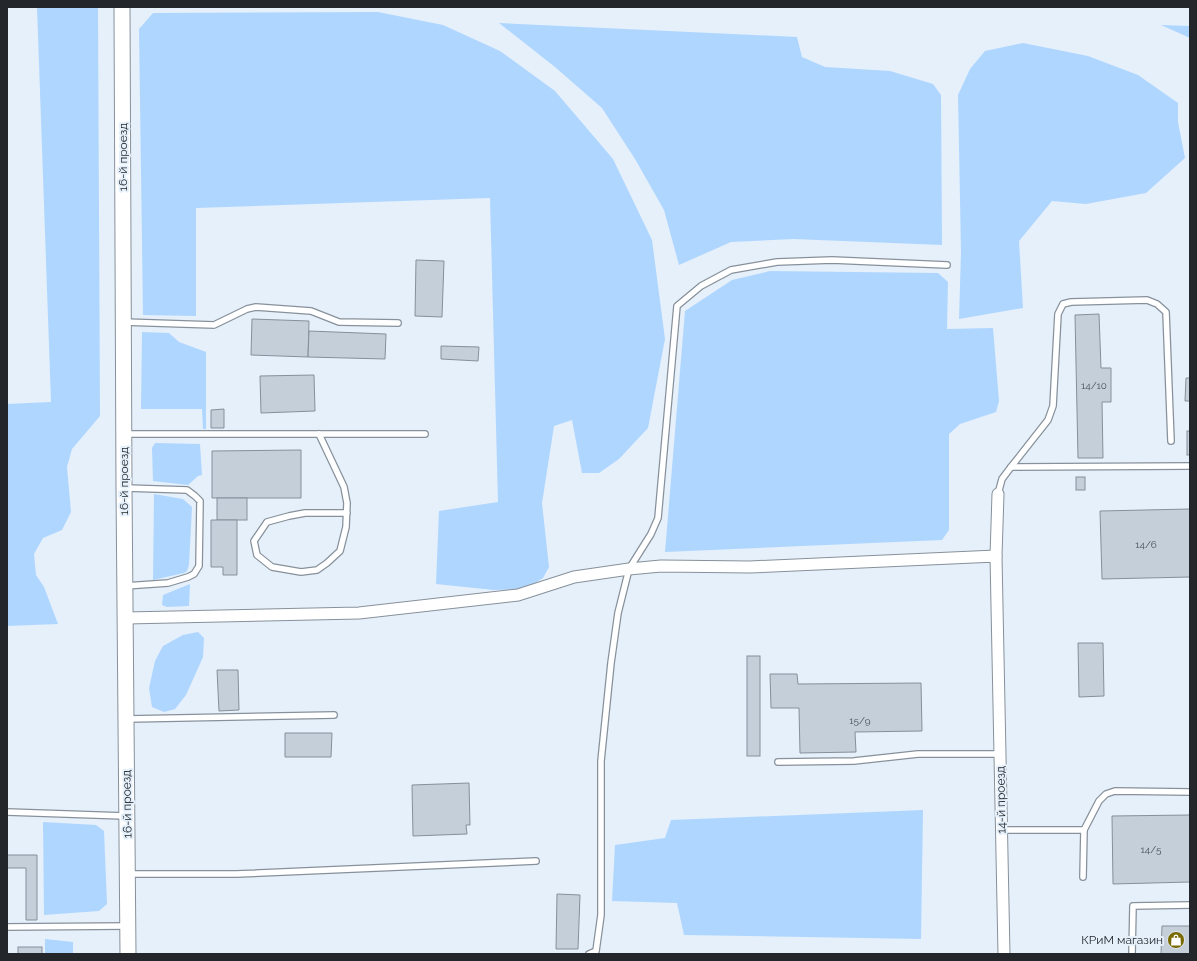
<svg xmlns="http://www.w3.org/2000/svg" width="1197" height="961" viewBox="0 0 1197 961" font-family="Raleway,sans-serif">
	<rect width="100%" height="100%" fill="#e5f0fb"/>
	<g fill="#afd6ff">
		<polygon points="37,7 98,7 100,416 72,449 67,467 71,512 62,530 43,538 34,554 36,575 44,587 58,624 7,626 7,404 51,402"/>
		<polygon points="378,12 443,25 500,51 555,91 613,159 652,240 665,339 648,428 619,459 599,473 582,473 572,420 554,426 542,503 549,567 543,578 526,589 494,590 436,584 439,511 498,502 490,198 196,208 196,316 143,315 139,29 153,13"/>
		<polygon points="499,23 797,37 802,57 825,67 890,71 933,84 941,95 942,245 793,239 731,242 679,265 664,210 635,159 602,108 555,67"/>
		<polygon points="1161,25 1190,26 1190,38"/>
		<polygon points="1023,43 1088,56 1138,75 1178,103 1178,122 1185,158 1146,193 1086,204 1052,201 1019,241 1023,308 959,319 961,252 958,95 970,69 985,51"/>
		<polygon points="770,271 938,273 948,282 947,329 993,328 999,401 996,412 960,424 949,434 949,530 942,540 665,552 685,311 732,280"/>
		<polygon points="142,332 169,333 179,342 206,352 206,429 203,429 202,409 141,409"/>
		<polygon points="155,443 200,444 202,475 198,476 188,485 153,481 152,448"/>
		<polygon points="154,494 183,499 192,507 189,565 187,571 184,573 153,580"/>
		<polygon points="190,584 189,606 167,607 162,605 163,595"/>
		<polygon points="198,632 204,638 203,657 186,695 175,709 164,712 152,707 149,688 155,661 163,646 183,635"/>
		<polygon points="923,810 921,939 684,935 677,903 612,901 615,845 665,838 671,820"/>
		<polygon points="43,822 96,825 104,831 107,904 99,911 44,915"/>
		<polygon points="45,939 73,942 73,954 45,954"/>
	</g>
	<g fill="#c4cfda" stroke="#86909b">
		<polygon points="416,260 444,261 442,317 415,316"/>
		<polygon points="1099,314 1101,368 1111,368 1111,402 1102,402 1103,458 1078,458 1075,315"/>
		<polygon points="252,319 309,321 308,357 251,355"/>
		<polygon points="309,331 386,334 385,359 308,357"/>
		<polygon points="441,346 479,347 478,361 441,359"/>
		<polygon points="314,375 315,411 261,413 260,376"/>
		<polygon points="1186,378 1190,378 1190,401 1185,401"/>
		<polygon points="224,409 224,428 211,428 211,410"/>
		<rect x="1187" y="431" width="3" height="24"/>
		<polygon points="301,450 301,498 212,498 212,451"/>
		<rect x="1076" y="477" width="9" height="13"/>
		<rect x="217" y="498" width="30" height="22"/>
		<polygon points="1190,509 1190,577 1102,579 1100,511"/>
		<polygon points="211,520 237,520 237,575 223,575 223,567 211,567"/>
		<polygon points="1078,643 1103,643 1104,696 1079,697"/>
		<rect x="747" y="656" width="13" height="100"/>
		<polygon points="217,670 238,670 239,710 219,711"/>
		<polygon points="770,674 797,674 798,684 921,683 922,731 855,732 856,752 800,753 799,708 771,708"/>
		<polygon points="285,733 332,733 331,757 285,757"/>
		<polygon points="469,783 470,825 466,825 467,834 413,836 412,785"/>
		<polygon points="1190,815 1190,882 1113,884 1112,816"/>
		<polygon points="7,855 37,855 37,920 26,920 26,868 7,868"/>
		<polygon points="557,894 580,895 578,949 556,949"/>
		<polygon points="1162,926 1190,926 1190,954 1161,954"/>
		<rect x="18" y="947" width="24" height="7"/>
	</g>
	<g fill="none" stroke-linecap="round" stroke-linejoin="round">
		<g stroke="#87919b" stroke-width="8">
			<g id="lane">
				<polyline points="123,322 214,325 247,309 256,307 311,311 339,322 398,323"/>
				<polyline points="124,434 425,434"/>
				<polyline points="319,434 344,487 347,503 346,527 340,551 327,563 317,570 301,572 272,567 257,555 254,541 267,522 289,516 305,513 347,513"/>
				<polyline points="1011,467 1048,420 1053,406 1058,314 1063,304 1071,302 1147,300 1157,304 1166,312 1171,441"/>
				<polyline points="998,494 1002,479 1011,467 1190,466"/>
				<polyline points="125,586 168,583 188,577 194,574 199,566 200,501 195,496 187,490 126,488"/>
				<polyline points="127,719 334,715"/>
				<polyline points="778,762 854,761 918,754 1000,754"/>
				<polyline points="7,812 125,816"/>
				<polyline points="1002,830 1084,830 1099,801 1106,794 1115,791 1190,792"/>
				<polyline points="128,874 236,874 536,861"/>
				<polyline points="1083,877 1084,830"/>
				<polyline points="7,927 126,926"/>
				<polyline points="589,954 596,951 601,915 601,761 611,663 618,613 629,569 651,534 658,518 677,306 701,286 731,270 777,262 832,260 947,265"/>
				<polyline points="1132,954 1133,906 1190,905"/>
			</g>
		</g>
		<g stroke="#87919b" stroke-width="13">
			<g id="street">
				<polyline points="996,556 998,494"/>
				<polyline points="126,618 359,613 518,595 574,577 629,569 661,566 750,567 996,556 1004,954"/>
			</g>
		</g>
		<g stroke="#87919b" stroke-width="17">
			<polyline id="secondary" points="122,7 124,488 128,954"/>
		</g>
		<use href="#lane" stroke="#fff" stroke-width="5.5"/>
		<use href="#street" stroke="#fff" stroke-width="11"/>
		<use href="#secondary" stroke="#fff" stroke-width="15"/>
	</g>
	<defs>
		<g id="shop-disc" transform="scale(0.9)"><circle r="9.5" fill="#796a01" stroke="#e5f0fb"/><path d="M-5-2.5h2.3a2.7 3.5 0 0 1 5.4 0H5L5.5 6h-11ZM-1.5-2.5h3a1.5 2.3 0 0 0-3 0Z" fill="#fff"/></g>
	</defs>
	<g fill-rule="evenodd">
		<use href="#shop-disc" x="1176" y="940"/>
	</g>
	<g text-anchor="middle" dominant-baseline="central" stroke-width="4" stroke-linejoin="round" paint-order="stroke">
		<g font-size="10" fill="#4b5158">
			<text x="1094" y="385">14/10</text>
			<text x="1146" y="544">14/6</text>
			<text x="860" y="720">15/9</text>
			<text x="1151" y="849">14/5</text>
		</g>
		<g font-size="12" fill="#23272c" stroke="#e5f0fb">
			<text transform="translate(123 157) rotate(-90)">16-й проезд</text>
			<text transform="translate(124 481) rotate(-90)">16-й проезд</text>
			<text transform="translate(1001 800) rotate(-91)">14-й проезд</text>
			<text transform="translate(127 804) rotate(-91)">16-й проезд</text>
		</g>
		<g font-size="12" fill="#23272c" stroke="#e5f0fb" text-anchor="end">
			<text x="1163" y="940">КРиМ магазин</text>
		</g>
	</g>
	<rect width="1197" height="961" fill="none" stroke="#23272c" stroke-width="16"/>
</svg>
